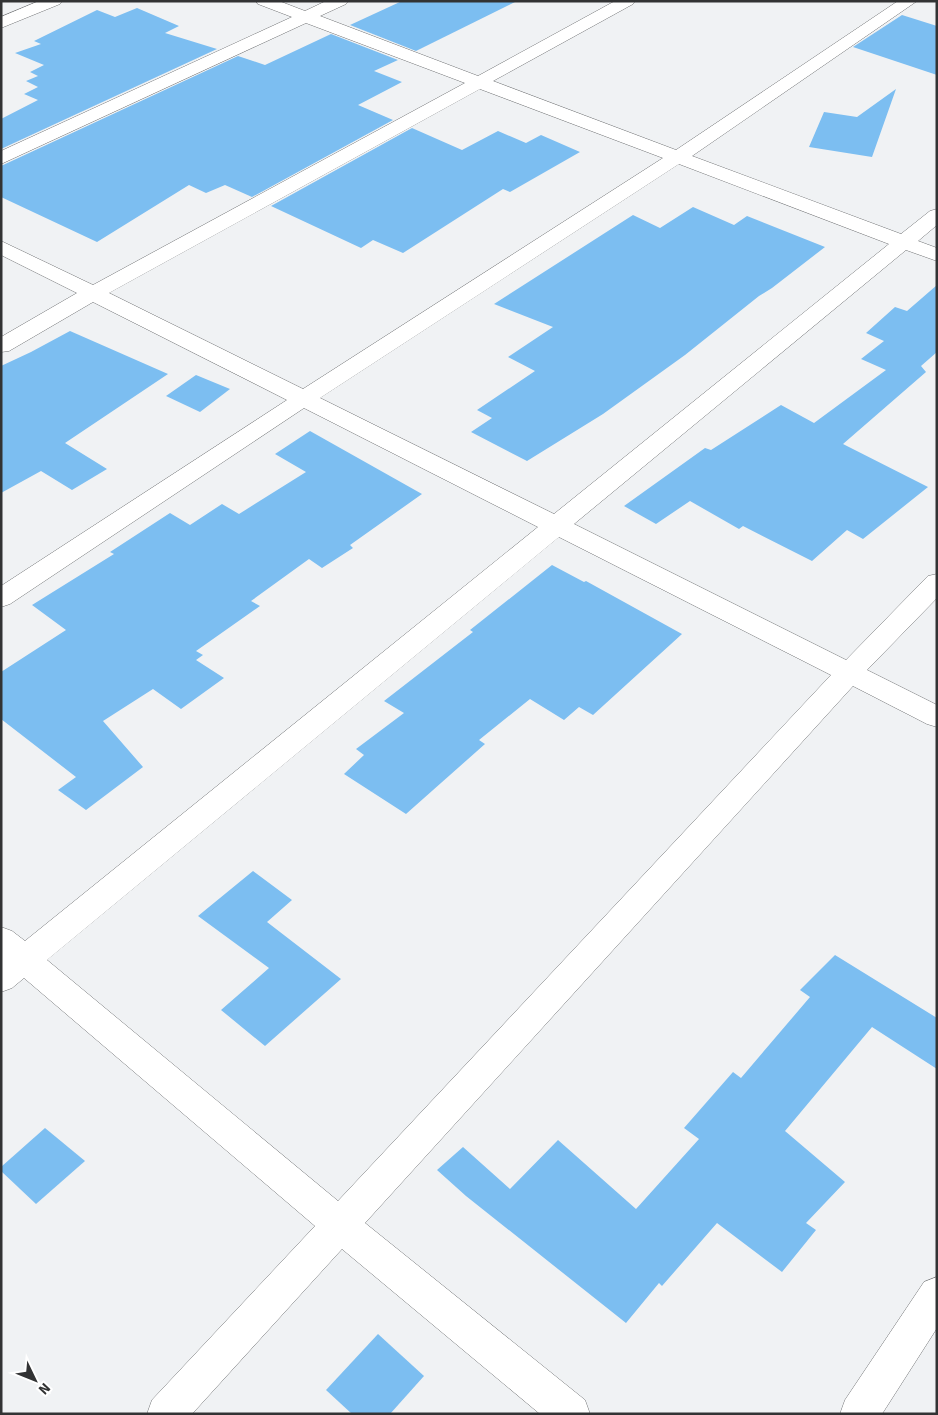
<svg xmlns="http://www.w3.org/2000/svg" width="938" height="1415" viewBox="0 0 938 1415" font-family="Signika,sans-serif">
	<rect width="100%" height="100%" fill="#f0f2f4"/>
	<g fill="#7cbef1">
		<polygon points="402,1 517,1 416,51 350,25"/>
		<polygon points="137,8 179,26 165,33 217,49 1,149 1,119 38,100 24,94 38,87 26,81 38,76 30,72 44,65 15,53 41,44 34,41 97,10 115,17"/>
		<polygon points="902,15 937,26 937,75 853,47"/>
		<polygon points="331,34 398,60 374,71 402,82 358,105 393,120 252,197 225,185 206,193 189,185 97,242 1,197 1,166 238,56 265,65"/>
		<polygon points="896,89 872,157 809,147 824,112 857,117"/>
		<polygon points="412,128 462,150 498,131 526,143 541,135 580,152 510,192 503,189 403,253 373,240 361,248 271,206"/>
		<polygon points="693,207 734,225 747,216 825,247 772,288 759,296 685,355 603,414 527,461 471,432 492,418 477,410 535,371 508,357 553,327 494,304 633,215 660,228"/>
		<polygon points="937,285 937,352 921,366 926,372 843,444 928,487 863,539 847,530 812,561 743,526 739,529 690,501 656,524 624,506 705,448 711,450 781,405 814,423 886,370 861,359 884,341 866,333 895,307 907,311"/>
		<polygon points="70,331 168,374 65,443 107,469 72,490 41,471 1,493 1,366 31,352"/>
		<polygon points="196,375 230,389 200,412 166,396"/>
		<polygon points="310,431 422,494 350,545 353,548 322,568 309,559 251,601 260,606 196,651 203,655 196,660 224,678 181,709 153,689 103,721 143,767 86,810 58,790 76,777 1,719 1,672 66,630 32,605 114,554 110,552 170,513 190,525 222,504 239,514 306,472 275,454"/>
		<polygon points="552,565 584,582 586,581 682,634 593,715 579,707 564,720 530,699 479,740 485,744 406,814 344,774 364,755 356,749 404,713 384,701 473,632 470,630"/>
		<polygon points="253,871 292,900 267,922 341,979 265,1046 221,1010 269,968 198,916"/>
		<polygon points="835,955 937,1018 937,1069 872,1027 785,1131 845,1182 806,1223 816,1230 782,1272 717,1223 662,1286 659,1283 626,1323 466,1196 437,1170 463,1147 510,1189 558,1140 636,1209 699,1139 684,1128 733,1072 741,1078 810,997 800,990"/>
		<polygon points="45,1128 85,1161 36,1204 1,1171 1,1167"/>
		<polygon points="378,1334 424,1376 390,1414 352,1414 326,1390"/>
	</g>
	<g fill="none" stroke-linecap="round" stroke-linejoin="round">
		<g stroke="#717375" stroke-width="1">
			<g id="minor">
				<polygon points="39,1 62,1 60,4 1,28 1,17"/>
				<path d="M256 1H279L305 11 326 1H348L346 4 320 16 478 76 615 1H635L633 4 493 81 676 150 898 1H917L692 156 901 234 930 211 937 209V225L918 241 937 248V261L906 250 574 524 846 660 928 576 937 574V598L867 670 937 705V727L927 724 853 686 365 1223 585 1400 590 1414H540L342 1249 192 1414H147L152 1400 315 1226 24 978 12 988 1 992V927L12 931 25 941 538 527 304 408 10 604 1 607V586L287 400 93 302 9 351 1 352V337L77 293 1 255V241L93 285 465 83 306 23 1 164V151L292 17 258 4ZM480 89 663 158 303 389 109 293ZM679 164 889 244 554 514 320 398ZM559 537 831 675 338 1201 47 960Z"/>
				<polygon points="937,1277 937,1328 882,1414 840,1414 845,1400 924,1282"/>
			</g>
		</g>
		<use href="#minor" fill="#fff" fill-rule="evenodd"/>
	</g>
	<rect width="938" height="1415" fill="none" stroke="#323334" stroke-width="5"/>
	<g transform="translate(35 1380) rotate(133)" stroke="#ffffff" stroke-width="4" paint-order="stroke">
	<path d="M0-4L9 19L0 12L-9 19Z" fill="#323334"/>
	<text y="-8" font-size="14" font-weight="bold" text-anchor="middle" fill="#323334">N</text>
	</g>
</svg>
